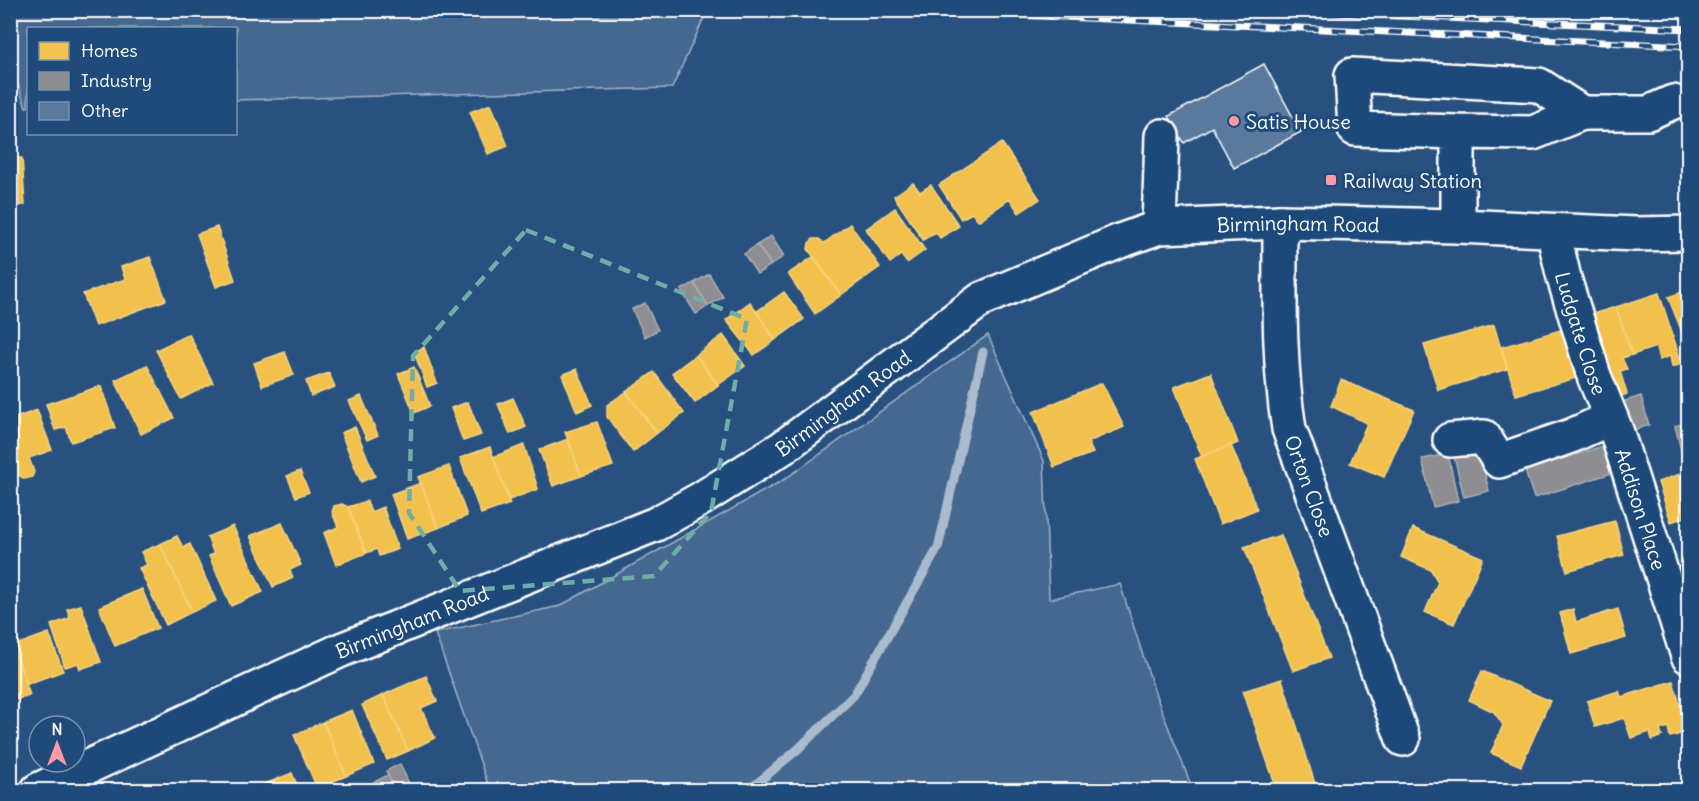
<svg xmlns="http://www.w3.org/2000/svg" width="1699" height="801" viewBox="0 0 1699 801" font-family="Delius,sans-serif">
	<rect width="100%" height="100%" fill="#28517f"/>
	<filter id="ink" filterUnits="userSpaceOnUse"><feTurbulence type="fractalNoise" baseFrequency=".0167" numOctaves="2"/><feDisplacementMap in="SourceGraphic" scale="12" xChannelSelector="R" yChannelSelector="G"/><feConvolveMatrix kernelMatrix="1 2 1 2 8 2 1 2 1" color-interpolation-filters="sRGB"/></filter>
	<g filter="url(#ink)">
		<g fill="#446890" stroke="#a2b4c8" stroke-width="1.5">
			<polygon points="11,10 324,11 704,18 672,88 236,100 236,28 28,28 28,107 26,107 11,66"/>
			<polygon points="988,335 1044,461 1049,599 1120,584 1155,693 1193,790 490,790 435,633 560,606 785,479"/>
		</g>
		<g fill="#f2c14e" stroke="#f6d483" stroke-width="1.5">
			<polygon points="491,104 508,146 488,154 470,112"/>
			<polygon points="1002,143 1040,199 1019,213 1010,199 978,221 972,213 961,219 939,185"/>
			<polygon points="10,158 22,158 25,205 10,206"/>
			<polygon points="913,183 920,192 931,185 959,226 940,238 936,232 923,240 894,196"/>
			<polygon points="895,208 925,250 907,263 901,255 890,263 866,229"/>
			<polygon points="850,224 880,267 841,295 808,249 809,243 813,239 819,239 824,243"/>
			<polygon points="217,227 235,280 216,287 197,234"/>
			<polygon points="150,257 166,300 95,326 83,294 125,279 121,267"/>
			<polygon points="813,257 841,295 815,314 788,274"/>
			<polygon points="1688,290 1688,335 1684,337 1668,297"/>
			<polygon points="784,292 804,319 775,340 756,312"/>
			<polygon points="1659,293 1682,364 1672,367 1670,356 1659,360 1656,347 1632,355 1616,307"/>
			<polygon points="750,302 775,340 754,355 726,320"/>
			<polygon points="1616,307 1632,355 1622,358 1627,369 1620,371 1627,394 1615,398 1586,316"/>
			<polygon points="1494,325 1507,369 1438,390 1424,345"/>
			<polygon points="1568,328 1583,376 1516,395 1501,347"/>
			<polygon points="189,334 213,383 181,399 156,350"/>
			<polygon points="723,335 745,366 718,385 696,355"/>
			<polygon points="424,347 437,383 427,387 414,352"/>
			<polygon points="285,352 294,375 262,386 254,363"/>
			<polygon points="696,355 718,385 695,403 672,373"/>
			<polygon points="147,365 174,418 141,434 115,380"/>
			<polygon points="414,367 430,406 414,413 398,374"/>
			<polygon points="577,369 592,405 577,412 562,375"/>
			<polygon points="654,372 684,413 657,433 626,392"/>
			<polygon points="329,373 335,387 311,396 306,381"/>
			<polygon points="1211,373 1238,443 1202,457 1174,387"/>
			<polygon points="1341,380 1414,410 1384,477 1350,463 1367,423 1331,406"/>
			<polygon points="1102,383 1124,427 1088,442 1093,453 1054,467 1033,412"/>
			<polygon points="101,386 115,428 71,442 66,427 55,430 46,404"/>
			<polygon points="626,392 657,433 633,452 607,417 607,405"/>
			<polygon points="361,396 378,435 367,440 349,401"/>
			<polygon points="513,398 526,427 510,434 498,404"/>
			<polygon points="468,402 481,435 463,441 451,408"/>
			<polygon points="37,410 52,450 29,458 34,472 32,477 25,479 18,475 13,463 10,464 10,420"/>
			<polygon points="597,422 613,466 581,476 565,432"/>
			<polygon points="355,427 375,476 361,482 341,433"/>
			<polygon points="568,439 581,476 553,486 539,450"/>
			<polygon points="524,445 538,489 509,500 493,457"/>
			<polygon points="1231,445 1257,509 1220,524 1195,459"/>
			<polygon points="490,447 510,504 481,514 460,458"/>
			<polygon points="449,466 467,516 438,528 418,477"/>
			<polygon points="300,471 309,492 296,497 287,476"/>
			<polygon points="1688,471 1688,516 1671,522 1658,482"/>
			<polygon points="421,483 438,528 407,539 391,494"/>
			<polygon points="367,501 371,512 383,507 398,549 379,556 377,549 366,553 348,507"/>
			<polygon points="342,504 348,507 366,553 336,565 324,533 338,527 332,512 334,506"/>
			<polygon points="1615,521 1624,555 1567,571 1557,536"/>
			<polygon points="282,523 301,565 290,570 293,578 273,587 250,536"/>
			<polygon points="233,526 263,592 231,606 209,556 214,554 207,537"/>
			<polygon points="1413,528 1483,558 1454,624 1425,612 1438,582 1431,570 1401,557"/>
			<polygon points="1281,535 1329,658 1293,671 1244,547"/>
			<polygon points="177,536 183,547 190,544 216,601 192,612 160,544"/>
			<polygon points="160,544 192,612 166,625 139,568 147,565 141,552"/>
			<polygon points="1688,585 1688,627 1677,589"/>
			<polygon points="142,589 158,628 115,646 99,607"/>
			<polygon points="81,605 101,662 80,669 78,663 65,667 51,625 70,618 67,609"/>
			<polygon points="1573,609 1576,622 1618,609 1626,638 1571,654 1560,613"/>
			<polygon points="49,633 63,671 27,684 13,646"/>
			<polygon points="10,639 30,695 10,702"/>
			<polygon points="1482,671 1550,701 1521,766 1491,753 1503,725 1494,712 1469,700"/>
			<polygon points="426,676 437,701 421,708 435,738 408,751 383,695"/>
			<polygon points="1282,679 1317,790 1277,790 1243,691"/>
			<polygon points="1673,681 1688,732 1670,737 1668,727 1660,730 1662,736 1652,740 1650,732 1631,738 1624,718 1595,727 1587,701 1619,691 1621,697"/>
			<polygon points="383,695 408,751 387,760 362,705"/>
			<polygon points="352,710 374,764 346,776 323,722"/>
			<polygon points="323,722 346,776 317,788 294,735"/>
			<polygon points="292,773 299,790 268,790 265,784"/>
			<polygon points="265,784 268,790 250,790"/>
		</g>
		<g fill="#8d8d92" stroke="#afafb3" stroke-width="1.5">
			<polygon points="771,236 784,256 771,265 757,245"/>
			<polygon points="757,245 771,265 757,274 744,254"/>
			<polygon points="709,274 723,297 708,306 694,283"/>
			<polygon points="694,283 708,306 696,314 681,290"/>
			<polygon points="645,303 658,330 645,337 632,309"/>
			<polygon points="1641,396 1649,425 1625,433 1616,404"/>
			<polygon points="1688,422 1688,452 1682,454 1675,426"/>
			<polygon points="1612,443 1621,470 1534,498 1525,471"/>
			<polygon points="1478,446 1489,491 1464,497 1453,452"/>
			<polygon points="1448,454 1458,501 1433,507 1422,459"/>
			<polygon points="400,764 412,790 395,790 386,771"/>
			<polygon points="388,775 395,790 375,790 372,783"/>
		</g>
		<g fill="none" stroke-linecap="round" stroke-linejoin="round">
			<polyline stroke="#aabbcd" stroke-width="9" points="749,790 797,750 854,695 938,548 983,352"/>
		</g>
		<polygon fill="#5a7a9d" stroke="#fff" stroke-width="1.5" points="1264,64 1301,132 1234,168 1212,127 1184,143 1169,116"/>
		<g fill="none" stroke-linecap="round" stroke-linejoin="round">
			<g stroke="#fff" stroke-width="38">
				<g id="minor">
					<polyline points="1582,113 1648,113 1673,102"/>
					<polyline points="1458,132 1533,133 1582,113 1539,85 1352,75 1355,129 1458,132 1458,226"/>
					<path id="s1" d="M1280 222C1280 291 1278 360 1289 429L1403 739"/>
					<polyline points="1159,227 1162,136"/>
					<path id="s2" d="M1553 231 1564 278 1594 376 1617 433 1688 656"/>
					<polyline points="1450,440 1484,437 1499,461 1571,436 1611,418"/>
				</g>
			</g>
			<g stroke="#fff" stroke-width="38">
				<g id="major">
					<path id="s3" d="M38 790 341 650 656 524 699 500 782 448 982 299 1120 241 1159 227 1280 222 1458 226 1636 234 1688 233"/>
				</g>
			</g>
			<use href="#minor" stroke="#1f4a7a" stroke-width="33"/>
			<use href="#major" stroke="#1f4a7a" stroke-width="33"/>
			<g stroke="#fff" stroke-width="7">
				<g id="rail">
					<polyline points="913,10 1688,46"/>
					<polyline points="1269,10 1688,29"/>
				</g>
			</g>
			<use href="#rail" stroke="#1f4a7a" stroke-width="4.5" stroke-dasharray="14" stroke-linecap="butt"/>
		</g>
	</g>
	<path fill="none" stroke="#6fada8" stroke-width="4.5" stroke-dasharray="12 8" stroke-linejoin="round" d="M526 230 747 319 711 512 654 576 460 591 409 513 413 356Z"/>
	<g fill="#ff9aa2" stroke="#1f4a7a" stroke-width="2">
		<circle cx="1234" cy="121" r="6"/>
		<rect x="1325" y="174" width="12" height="12" rx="3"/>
	</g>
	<g text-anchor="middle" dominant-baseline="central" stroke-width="6" stroke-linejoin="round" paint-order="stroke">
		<g font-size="20" fill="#fff" stroke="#1f4a7a" text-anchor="start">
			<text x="1246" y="121">Satis House</text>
			<text x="1343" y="180">Railway Station</text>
		</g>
		<g font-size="20" fill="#fff" stroke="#1f4a7a">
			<text stroke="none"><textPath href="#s3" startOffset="1400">Birmingham Road</textPath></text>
			<text stroke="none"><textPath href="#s2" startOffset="106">Ludgate Close</textPath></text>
			<text stroke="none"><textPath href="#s3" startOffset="896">Birmingham Road</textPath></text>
			<text stroke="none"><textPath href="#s1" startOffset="268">Orton Close</textPath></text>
			<text stroke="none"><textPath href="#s2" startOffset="292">Addison Place</textPath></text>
			<text stroke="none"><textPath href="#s3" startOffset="410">Birmingham Road</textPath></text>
		</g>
	</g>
	<rect width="1699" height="801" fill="none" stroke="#1f4a7a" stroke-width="36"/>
	<rect x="18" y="18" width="1663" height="765" fill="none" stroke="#fff" stroke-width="2" filter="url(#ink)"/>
	<rect x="27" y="27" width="210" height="108" fill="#1f4a7a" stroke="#7992af" stroke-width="1.5"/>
	<rect x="39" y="42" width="30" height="18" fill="#f2c14e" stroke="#7992af" stroke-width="1.5"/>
	<text x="81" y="57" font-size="18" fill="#ffffff">Homes</text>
	<rect x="39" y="72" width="30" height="18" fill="#8d8d92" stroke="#7992af" stroke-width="1.5"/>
	<text x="81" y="87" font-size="18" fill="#ffffff">Industry</text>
	<rect x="39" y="102" width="30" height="18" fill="#5a7a9d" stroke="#7992af" stroke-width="1.5"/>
	<text x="81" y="117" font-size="18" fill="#ffffff">Other</text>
	<g transform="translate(57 744)"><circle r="28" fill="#1f4a7a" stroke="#7992af" stroke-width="1.5"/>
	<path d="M0-4.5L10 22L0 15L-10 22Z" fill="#ff9aa2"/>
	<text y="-9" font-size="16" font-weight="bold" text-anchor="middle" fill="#ffffff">N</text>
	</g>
</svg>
